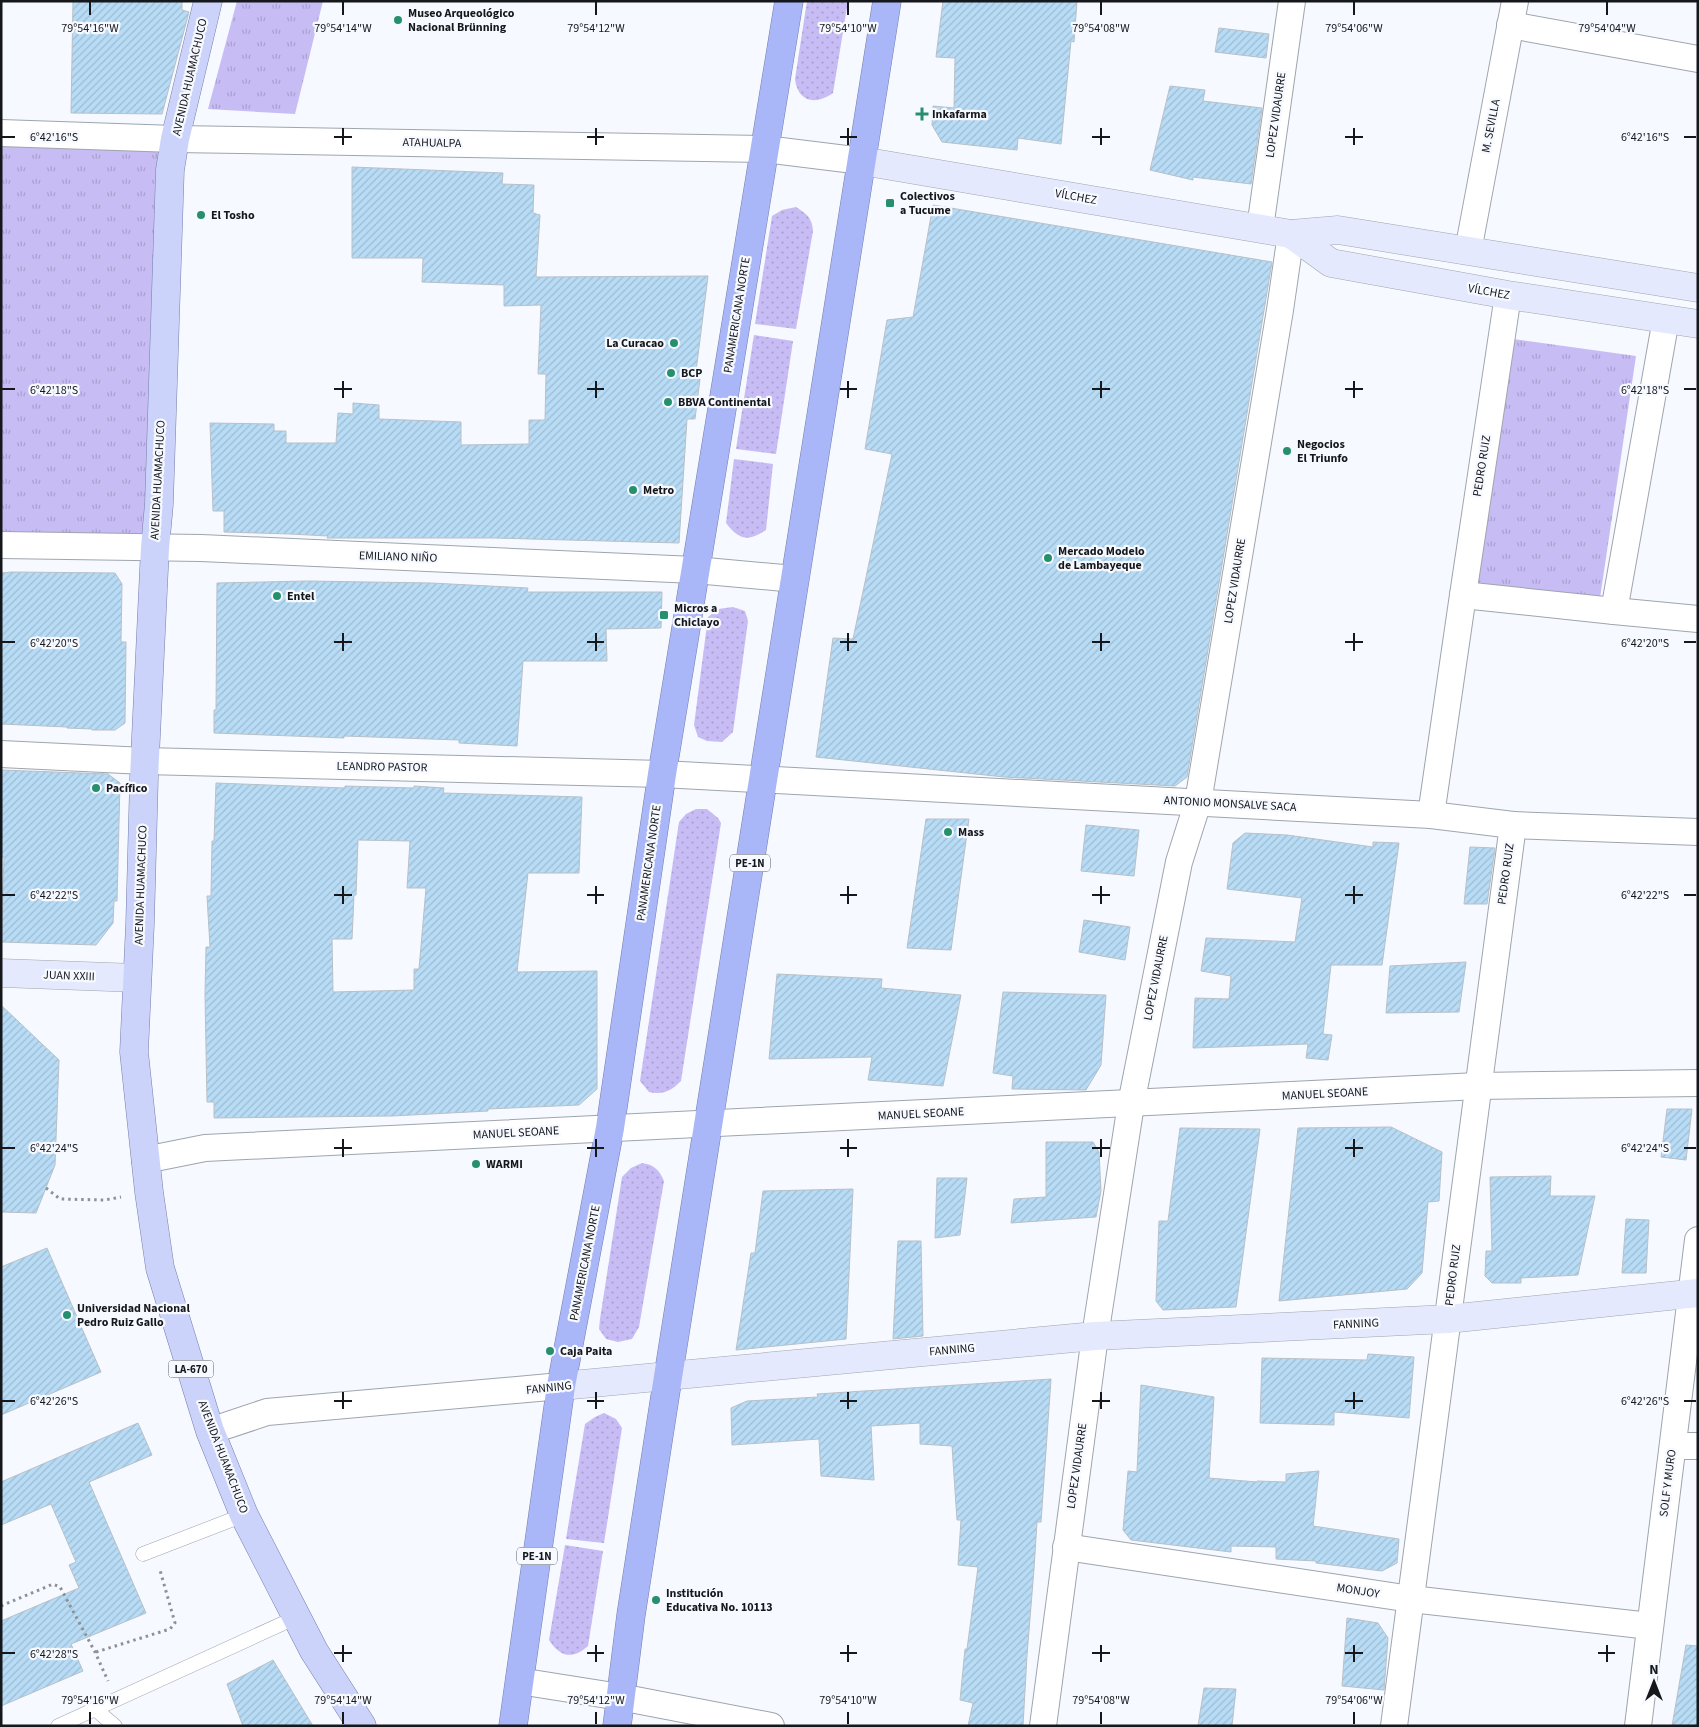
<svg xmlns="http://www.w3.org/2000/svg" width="1699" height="1727" viewBox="0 0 1699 1727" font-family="'Source Sans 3',sans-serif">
	<defs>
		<pattern id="grass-dots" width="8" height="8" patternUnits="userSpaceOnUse" patternTransform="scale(1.25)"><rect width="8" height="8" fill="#c7bcf4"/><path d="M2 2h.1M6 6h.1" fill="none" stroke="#aaa1d1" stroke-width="1.8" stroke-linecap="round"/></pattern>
		<pattern id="park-tufts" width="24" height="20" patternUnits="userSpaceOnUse" patternTransform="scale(1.25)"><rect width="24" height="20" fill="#c7bcf4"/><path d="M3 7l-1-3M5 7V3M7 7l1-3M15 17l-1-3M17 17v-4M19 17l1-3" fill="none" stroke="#aaa1d1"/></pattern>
		<pattern id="building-hatch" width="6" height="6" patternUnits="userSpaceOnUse" patternTransform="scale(1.25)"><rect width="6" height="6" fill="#b8dcf6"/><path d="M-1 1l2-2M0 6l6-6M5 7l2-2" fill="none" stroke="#9dbcd2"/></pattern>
	</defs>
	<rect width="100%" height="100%" fill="#f6f9ff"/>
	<g fill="url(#grass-dots)">
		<path d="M807 1H848L833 93C816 105 798 103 795 79Z"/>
		<path d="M796 207C807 214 812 218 813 231L796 329 755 324 772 216 782 210Z"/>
		<polygon points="754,335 793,341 776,454 736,449"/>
		<path d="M734 459 773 464 766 530C748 542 739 540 726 523Z"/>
		<polygon points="733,607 745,611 748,621 733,732 722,742 707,741 698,737 694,725 708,617 718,609"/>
		<path d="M696 809H707L718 818 721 823 681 1081C671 1091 663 1095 649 1092L640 1081 679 822 686 814Z"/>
		<path d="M642 1163C655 1165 659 1170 664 1181L639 1327 632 1339 618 1342 606 1339 599 1329 600 1319 622 1177 631 1168Z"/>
		<polygon points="604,1413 616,1419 622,1428 604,1543 566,1539 585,1424 595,1417"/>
		<path d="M565 1545 603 1551 588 1646C572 1660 560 1657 549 1640Z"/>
	</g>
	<g fill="url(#park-tufts)">
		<polygon points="237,1 323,1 295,114 208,109"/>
		<polygon points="1,133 175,139 155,548 1,545"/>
		<polygon points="1506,338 1636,356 1600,598 1467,585"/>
	</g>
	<g fill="url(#building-hatch)" stroke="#b8c0c7" fill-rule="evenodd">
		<polygon points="73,1 182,1 182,10 189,12 162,114 71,113"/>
		<polygon points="943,1 1077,1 1074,42 1071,41 1061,144 1018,138 1017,150 942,142 932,125 933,106 954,108 955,58 936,57"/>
		<polygon points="1219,28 1269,34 1266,58 1215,52"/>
		<polygon points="1170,86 1205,90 1203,101 1262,108 1251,184 1193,177 1193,180 1150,170"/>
		<polygon points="352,167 503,173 502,184 534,185 533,213 540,215 536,277 708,276 695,379 700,379 695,419 687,419 679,543 494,538 327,538 328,536 290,534 224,532 224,511 213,511 210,423 274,424 274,431 286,431 286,443 336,443 338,413 353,414 353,403 379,405 379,419 461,422 461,445 529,444 529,420 545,420 546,374 538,374 541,305 504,306 504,285 422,282 423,258 352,258"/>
		<polygon points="933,205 1272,262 1187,777 1175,786 1004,777 816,757 833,638 853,639 892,454 865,449 887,320 913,317"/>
		<polygon points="12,572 115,573 122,584 121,642 126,642 125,723 115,730 92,730 92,729 67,728 67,727 1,724 1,573"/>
		<polygon points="307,581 431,583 528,588 527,592 662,592 661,628 606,629 607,661 523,661 517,746 459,743 459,740 344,736 344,738 214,733 214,710 216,710 217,583"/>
		<polygon points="1,770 108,774 120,783 117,901 114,901 113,923 96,945 1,942 4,857 1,857"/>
		<path d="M216 783 345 788V786L414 788V786L444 788 443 793 582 797 579 873H528L517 972 597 971V1089L579 1105 488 1109V1111L392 1116 214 1118V1102H207L205 995 206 947H210L207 896H211L212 841H214ZM358 840 410 841 407 888H426L419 969H414V990L333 992 332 939H352L354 895H356Z"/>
		<polygon points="926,819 969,819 951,950 907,948"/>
		<polygon points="1086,825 1139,830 1134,876 1081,871"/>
		<polygon points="1245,833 1287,835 1373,847 1373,842 1399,843 1382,965 1331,965 1323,1034 1332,1035 1328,1060 1306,1058 1308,1044 1193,1048 1195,998 1229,999 1231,976 1201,971 1206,938 1295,942 1302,898 1227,889 1233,843"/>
		<polygon points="1470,847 1495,848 1487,904 1464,904"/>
		<polygon points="1084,920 1130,927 1125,960 1079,952"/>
		<polygon points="1466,962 1459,1012 1386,1013 1390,966"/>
		<polygon points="777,974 882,979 881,988 961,995 943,1086 868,1080 872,1057 769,1059"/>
		<polygon points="1003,992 1106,995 1101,1065 1086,1090 1012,1089 1013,1076 993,1073"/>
		<polygon points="1,1005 59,1060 55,1165 36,1213 1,1212"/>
		<polygon points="1667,1109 1692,1109 1686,1160 1661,1157"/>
		<polygon points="1391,1127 1442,1152 1439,1201 1428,1202 1422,1273 1407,1289 1279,1301 1298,1128"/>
		<polygon points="1180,1128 1260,1129 1236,1307 1163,1310 1156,1301 1159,1221 1168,1221"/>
		<polygon points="1046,1142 1093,1142 1099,1152 1101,1191 1096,1217 1011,1223 1014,1199 1046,1197"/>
		<polygon points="1551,1176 1550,1196 1595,1196 1578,1275 1521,1278 1521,1283 1492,1283 1485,1276 1486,1251 1492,1251 1490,1177"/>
		<polygon points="937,1178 967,1178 960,1235 935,1238"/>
		<polygon points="853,1189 846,1339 736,1350 751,1253 755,1253 763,1191"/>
		<polygon points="1626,1219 1649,1220 1646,1273 1622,1273"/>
		<polygon points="898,1241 921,1241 923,1336 893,1339"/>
		<polygon points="47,1248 101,1372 1,1415 1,1267"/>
		<polygon points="1368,1354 1414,1357 1409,1418 1334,1412 1334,1425 1260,1423 1262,1358 1367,1360"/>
		<polygon points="1051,1379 1041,1522 1037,1522 1034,1569 1027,1655 1023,1726 968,1726 973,1703 960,1700 965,1649 967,1649 978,1567 958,1565 961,1520 957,1520 952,1446 920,1444 920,1423 871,1426 874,1480 821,1476 819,1439 732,1445 731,1408 747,1401 818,1397 817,1394"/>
		<polygon points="1141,1385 1214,1397 1209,1478 1257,1482 1257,1481 1286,1482 1286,1474 1319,1471 1313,1526 1399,1539 1397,1563 1382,1571 1316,1563 1316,1561 1276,1559 1276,1547 1231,1546 1231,1552 1131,1540 1123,1530 1128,1471 1137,1472"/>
		<polygon points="138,1423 152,1455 89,1482 146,1613 71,1644 83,1671 1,1706 1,1621 79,1588 69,1565 76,1562 51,1504 1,1525 1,1482"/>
		<polygon points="1347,1618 1378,1623 1388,1638 1384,1690 1342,1686"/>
		<polygon points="1686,1645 1698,1646 1698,1726 1672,1726"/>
		<polygon points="273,1660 313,1726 243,1726 227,1684"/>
		<polygon points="1204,1688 1236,1689 1232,1726 1198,1726"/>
	</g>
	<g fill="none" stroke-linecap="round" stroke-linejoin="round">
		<g stroke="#9fa5ad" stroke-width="15">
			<g id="lane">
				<polyline points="143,1554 244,1515"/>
				<polyline points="95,1709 115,1726"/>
				<polyline points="58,1726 297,1617"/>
			</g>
		</g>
		<g stroke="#9fa5ad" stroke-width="28">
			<g id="street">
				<polyline points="1510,25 1698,59"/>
				<polyline points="1,133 175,139 765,149 862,161"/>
				<polyline points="1260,228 1292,1"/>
				<polyline points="1468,251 1515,1"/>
				<polyline points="1,545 201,548 695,570 795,579"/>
				<polyline points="1463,595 1614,611 1698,619"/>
				<polyline points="1614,611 1666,319"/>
				<polyline points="1,754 145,761 662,774 1431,815 1513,825 1698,832"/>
				<polyline points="1431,815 1463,595 1508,295"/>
				<polyline points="145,1160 205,1148 1478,1086 1698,1083"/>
				<polyline points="210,1431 267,1412 561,1386"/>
				<polyline points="1673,1446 1698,1446"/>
				<polyline points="1066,1547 1411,1599 1650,1626"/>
				<polyline points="519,1681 620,1697 771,1726"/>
				<polyline points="1043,1726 1095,1336 1131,1104 1179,862 1198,802 1280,310 1291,234"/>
				<polyline points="1394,1726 1513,825"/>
				<polyline points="1638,1726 1698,1240"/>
			</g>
		</g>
		<g stroke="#9fa5ad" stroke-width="29">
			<g id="secondary">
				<polyline points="862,161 1291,234 1331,263 1508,295 1698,324"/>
				<polyline points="1291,234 1338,230 1698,288"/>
				<polyline points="1,973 137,978"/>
				<polyline points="561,1386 1095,1336 1448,1319 1698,1293"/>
			</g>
		</g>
		<g stroke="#757eaa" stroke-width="29">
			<polyline id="primary" points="208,1 175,139 170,170 159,504 155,548 144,778 140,924 134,1052 149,1192 160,1268 210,1431 244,1515 314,1651 362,1726"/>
		</g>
		<g stroke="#757eaa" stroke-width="29">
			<g id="highway">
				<polyline points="513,1726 561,1386 610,1128 662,774 789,1"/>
				<polyline points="617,1726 631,1615 668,1377 887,1"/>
			</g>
		</g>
		<g stroke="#8d9095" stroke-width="3" stroke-dasharray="2.5 4" stroke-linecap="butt">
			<polyline points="46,1188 60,1199 105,1200 121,1197"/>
			<polyline points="1,1606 53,1584 60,1587 95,1652 108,1681"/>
			<polyline points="96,1652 170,1629 175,1623 160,1570"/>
		</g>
		<use href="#lane" stroke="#fff" stroke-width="14"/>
		<use href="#street" stroke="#fff" stroke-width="26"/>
		<use href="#secondary" stroke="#e5e9fd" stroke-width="28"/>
		<use href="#primary" stroke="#cbd3fa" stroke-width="28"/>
		<use href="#highway" stroke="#a9b6f7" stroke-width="28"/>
	</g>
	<path fill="none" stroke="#15171a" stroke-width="2" d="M90 2V15M343 2V15M596 2V15M848 2V15M1101 2V15M1354 2V15M1607 2V15M343 128V145M596 128V145M848 128V145M1101 128V145M1354 128V145M2 137H15M334 137H352M587 137H604M840 137H857M1092 137H1110M1345 137H1363M1684 137H1696M343 381V398M596 381V398M848 381V398M1101 381V398M1354 381V398M2 389H15M334 389H352M587 389H604M840 389H857M1092 389H1110M1345 389H1363M1684 389H1696M343 633V651M596 633V651M848 633V651M1101 633V651M1354 633V651M2 642H15M334 642H352M587 642H604M840 642H857M1092 642H1110M1345 642H1363M1684 642H1696M343 886V904M596 886V904M848 886V904M1101 886V904M1354 886V904M2 895H15M334 895H352M587 895H604M840 895H857M1092 895H1110M1345 895H1363M1684 895H1696M343 1139V1157M596 1139V1157M848 1139V1157M1101 1139V1157M1354 1139V1157M2 1148H15M334 1148H352M587 1148H604M840 1148H857M1092 1148H1110M1345 1148H1363M1684 1148H1696M343 1392V1409M596 1392V1409M848 1392V1409M1101 1392V1409M1354 1392V1409M2 1401H15M334 1401H352M587 1401H604M840 1401H857M1092 1401H1110M1345 1401H1363M1684 1401H1696M343 1645V1662M596 1645V1662M848 1645V1662M1101 1645V1662M1354 1645V1662M1607 1645V1662M2 1653H15M334 1653H352M587 1653H604M840 1653H857M1092 1653H1110M1345 1653H1363M1598 1653H1615M90 1712V1724M343 1712V1724M596 1712V1724M848 1712V1724M1101 1712V1724M1354 1712V1724"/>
	<g fill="#26906e" stroke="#f6f9ff" stroke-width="2">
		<circle cx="398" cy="20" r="5"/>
		<path d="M919.5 106.5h5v5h5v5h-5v5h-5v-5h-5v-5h5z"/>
		<rect x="885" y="198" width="10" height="10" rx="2.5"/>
		<circle cx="201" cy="215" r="5"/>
		<circle cx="674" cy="343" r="5"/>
		<circle cx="671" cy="373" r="5"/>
		<circle cx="668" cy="402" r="5"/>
		<circle cx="1287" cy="451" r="5"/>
		<circle cx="633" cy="490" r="5"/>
		<circle cx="1048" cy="558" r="5"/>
		<circle cx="277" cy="596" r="5"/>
		<rect x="659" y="610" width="10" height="10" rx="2.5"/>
		<circle cx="96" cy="788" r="5"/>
		<circle cx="948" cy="832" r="5"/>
		<circle cx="476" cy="1164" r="5"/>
		<circle cx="67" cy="1315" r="5"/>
		<circle cx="550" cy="1351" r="5"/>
		<circle cx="656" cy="1600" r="5"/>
	</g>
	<g text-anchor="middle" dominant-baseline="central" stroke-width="4.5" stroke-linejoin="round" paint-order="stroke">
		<g fill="#f6f9ff" stroke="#585b5f" stroke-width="1">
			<rect x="730" y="854.5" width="40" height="17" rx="4"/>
			<rect x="168.5" y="1360.5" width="45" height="17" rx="4"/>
			<rect x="517" y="1547.5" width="40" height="17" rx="4"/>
		</g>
		<g font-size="11" font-weight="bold" fill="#15171a">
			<text x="750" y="863">PE-1N</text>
			<text x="191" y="1369">LA-670</text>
			<text x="537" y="1556">PE-1N</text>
		</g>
		<g font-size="12" font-weight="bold" fill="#15171a" stroke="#f6f9ff" text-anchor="start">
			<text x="408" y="13">Museo Arqueológico<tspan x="408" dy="14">Nacional Brünning</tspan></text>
			<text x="932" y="114">Inkafarma</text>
			<text x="900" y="196">Colectivos<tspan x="900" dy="14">a Tucume</tspan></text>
			<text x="211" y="215">El Tosho</text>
			<text x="664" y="343" text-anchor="end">La Curacao</text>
			<text x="681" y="373">BCP</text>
			<text x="678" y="402">BBVA Continental</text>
			<text x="1297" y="444">Negocios<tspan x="1297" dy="14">El Triunfo</tspan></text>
			<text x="643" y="490">Metro</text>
			<text x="1058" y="551">Mercado Modelo<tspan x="1058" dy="14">de Lambayeque</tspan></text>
			<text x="287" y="596">Entel</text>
			<text x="674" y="608">Micros a<tspan x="674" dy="14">Chiclayo</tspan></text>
			<text x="106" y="788">Pacífico</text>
			<text x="958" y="832">Mass</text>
			<text x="486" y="1164">WARMI</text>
			<text x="77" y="1308">Universidad Nacional<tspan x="77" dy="14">Pedro Ruiz Gallo</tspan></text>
			<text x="560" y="1351">Caja Paita</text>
			<text x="666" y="1593">Institución<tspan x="666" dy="14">Educativa No. 10113</tspan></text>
		</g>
		<g font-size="12" fill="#15171a" stroke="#f6f9ff">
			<text transform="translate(190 77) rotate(-77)">AVENIDA HUAMACHUCO</text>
			<text transform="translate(1276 115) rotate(-82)">LOPEZ VIDAURRE</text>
			<text transform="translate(1491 126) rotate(-79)">M. SEVILLA</text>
			<text transform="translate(432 143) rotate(1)">ATAHUALPA</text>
			<text transform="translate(1076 197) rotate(10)">VÍLCHEZ</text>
			<text transform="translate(1489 292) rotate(10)">VÍLCHEZ</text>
			<text transform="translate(737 315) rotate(-81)">PANAMERICANA NORTE</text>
			<text transform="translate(1482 466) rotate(-81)">PEDRO RUIZ</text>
			<text transform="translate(158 480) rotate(-87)">AVENIDA HUAMACHUCO</text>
			<text transform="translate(398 557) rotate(2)">EMILIANO NIÑO</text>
			<text transform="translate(1235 581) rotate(-81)">LOPEZ VIDAURRE</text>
			<text transform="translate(382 767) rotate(1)">LEANDRO PASTOR</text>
			<text transform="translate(1230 804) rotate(3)">ANTONIO MONSALVE SACA</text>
			<text transform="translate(649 863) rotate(-82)">PANAMERICANA NORTE</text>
			<text transform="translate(1506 874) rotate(-82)">PEDRO RUIZ</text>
			<text transform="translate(141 885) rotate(-88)">AVENIDA HUAMACHUCO</text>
			<text transform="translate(69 976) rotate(2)">JUAN XXIII</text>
			<text transform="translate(1156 978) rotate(-79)">LOPEZ VIDAURRE</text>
			<text transform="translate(1325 1094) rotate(-3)">MANUEL SEOANE</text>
			<text transform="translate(921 1114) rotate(-3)">MANUEL SEOANE</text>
			<text transform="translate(516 1133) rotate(-3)">MANUEL SEOANE</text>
			<text transform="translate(585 1263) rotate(-79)">PANAMERICANA NORTE</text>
			<text transform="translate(1453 1275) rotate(-83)">PEDRO RUIZ</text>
			<text transform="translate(1356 1324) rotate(-3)">FANNING</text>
			<text transform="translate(952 1350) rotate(-5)">FANNING</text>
			<text transform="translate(549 1388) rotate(-6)">FANNING</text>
			<text transform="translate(223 1457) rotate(69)">AVENIDA HUAMACHUCO</text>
			<text transform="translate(1077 1466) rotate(-82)">LOPEZ VIDAURRE</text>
			<text transform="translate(1668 1483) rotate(-83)">SOLF Y MURO</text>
			<text transform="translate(1358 1591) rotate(9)">MONJOY</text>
		</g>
	</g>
	<g font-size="12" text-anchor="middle" fill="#15171a" stroke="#f6f9ff" stroke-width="4.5" stroke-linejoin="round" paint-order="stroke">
		<text x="90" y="32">79°54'16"W</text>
		<text x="343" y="32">79°54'14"W</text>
		<text x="596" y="32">79°54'12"W</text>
		<text x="848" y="32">79°54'10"W</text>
		<text x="1101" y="32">79°54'08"W</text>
		<text x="1354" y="32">79°54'06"W</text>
		<text x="1607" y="32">79°54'04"W</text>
		<text x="54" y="141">6°42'16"S</text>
		<text x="1645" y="141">6°42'16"S</text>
		<text x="54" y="394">6°42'18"S</text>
		<text x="1645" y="394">6°42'18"S</text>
		<text x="54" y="647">6°42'20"S</text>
		<text x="1645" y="647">6°42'20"S</text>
		<text x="54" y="899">6°42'22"S</text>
		<text x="1645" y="899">6°42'22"S</text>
		<text x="54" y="1152">6°42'24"S</text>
		<text x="1645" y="1152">6°42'24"S</text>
		<text x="54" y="1405">6°42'26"S</text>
		<text x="1645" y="1405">6°42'26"S</text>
		<text x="54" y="1658">6°42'28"S</text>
		<text x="90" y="1704">79°54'16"W</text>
		<text x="343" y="1704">79°54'14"W</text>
		<text x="596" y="1704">79°54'12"W</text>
		<text x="848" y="1704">79°54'10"W</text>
		<text x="1101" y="1704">79°54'08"W</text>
		<text x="1354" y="1704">79°54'06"W</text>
	</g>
	<rect width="1699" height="1727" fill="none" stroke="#15171a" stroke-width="5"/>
	<g transform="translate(1654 1682)" stroke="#f6f9ff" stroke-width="4" paint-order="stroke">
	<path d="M0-4L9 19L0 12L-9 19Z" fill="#15171a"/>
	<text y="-8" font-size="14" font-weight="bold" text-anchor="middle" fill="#15171a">N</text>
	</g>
</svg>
